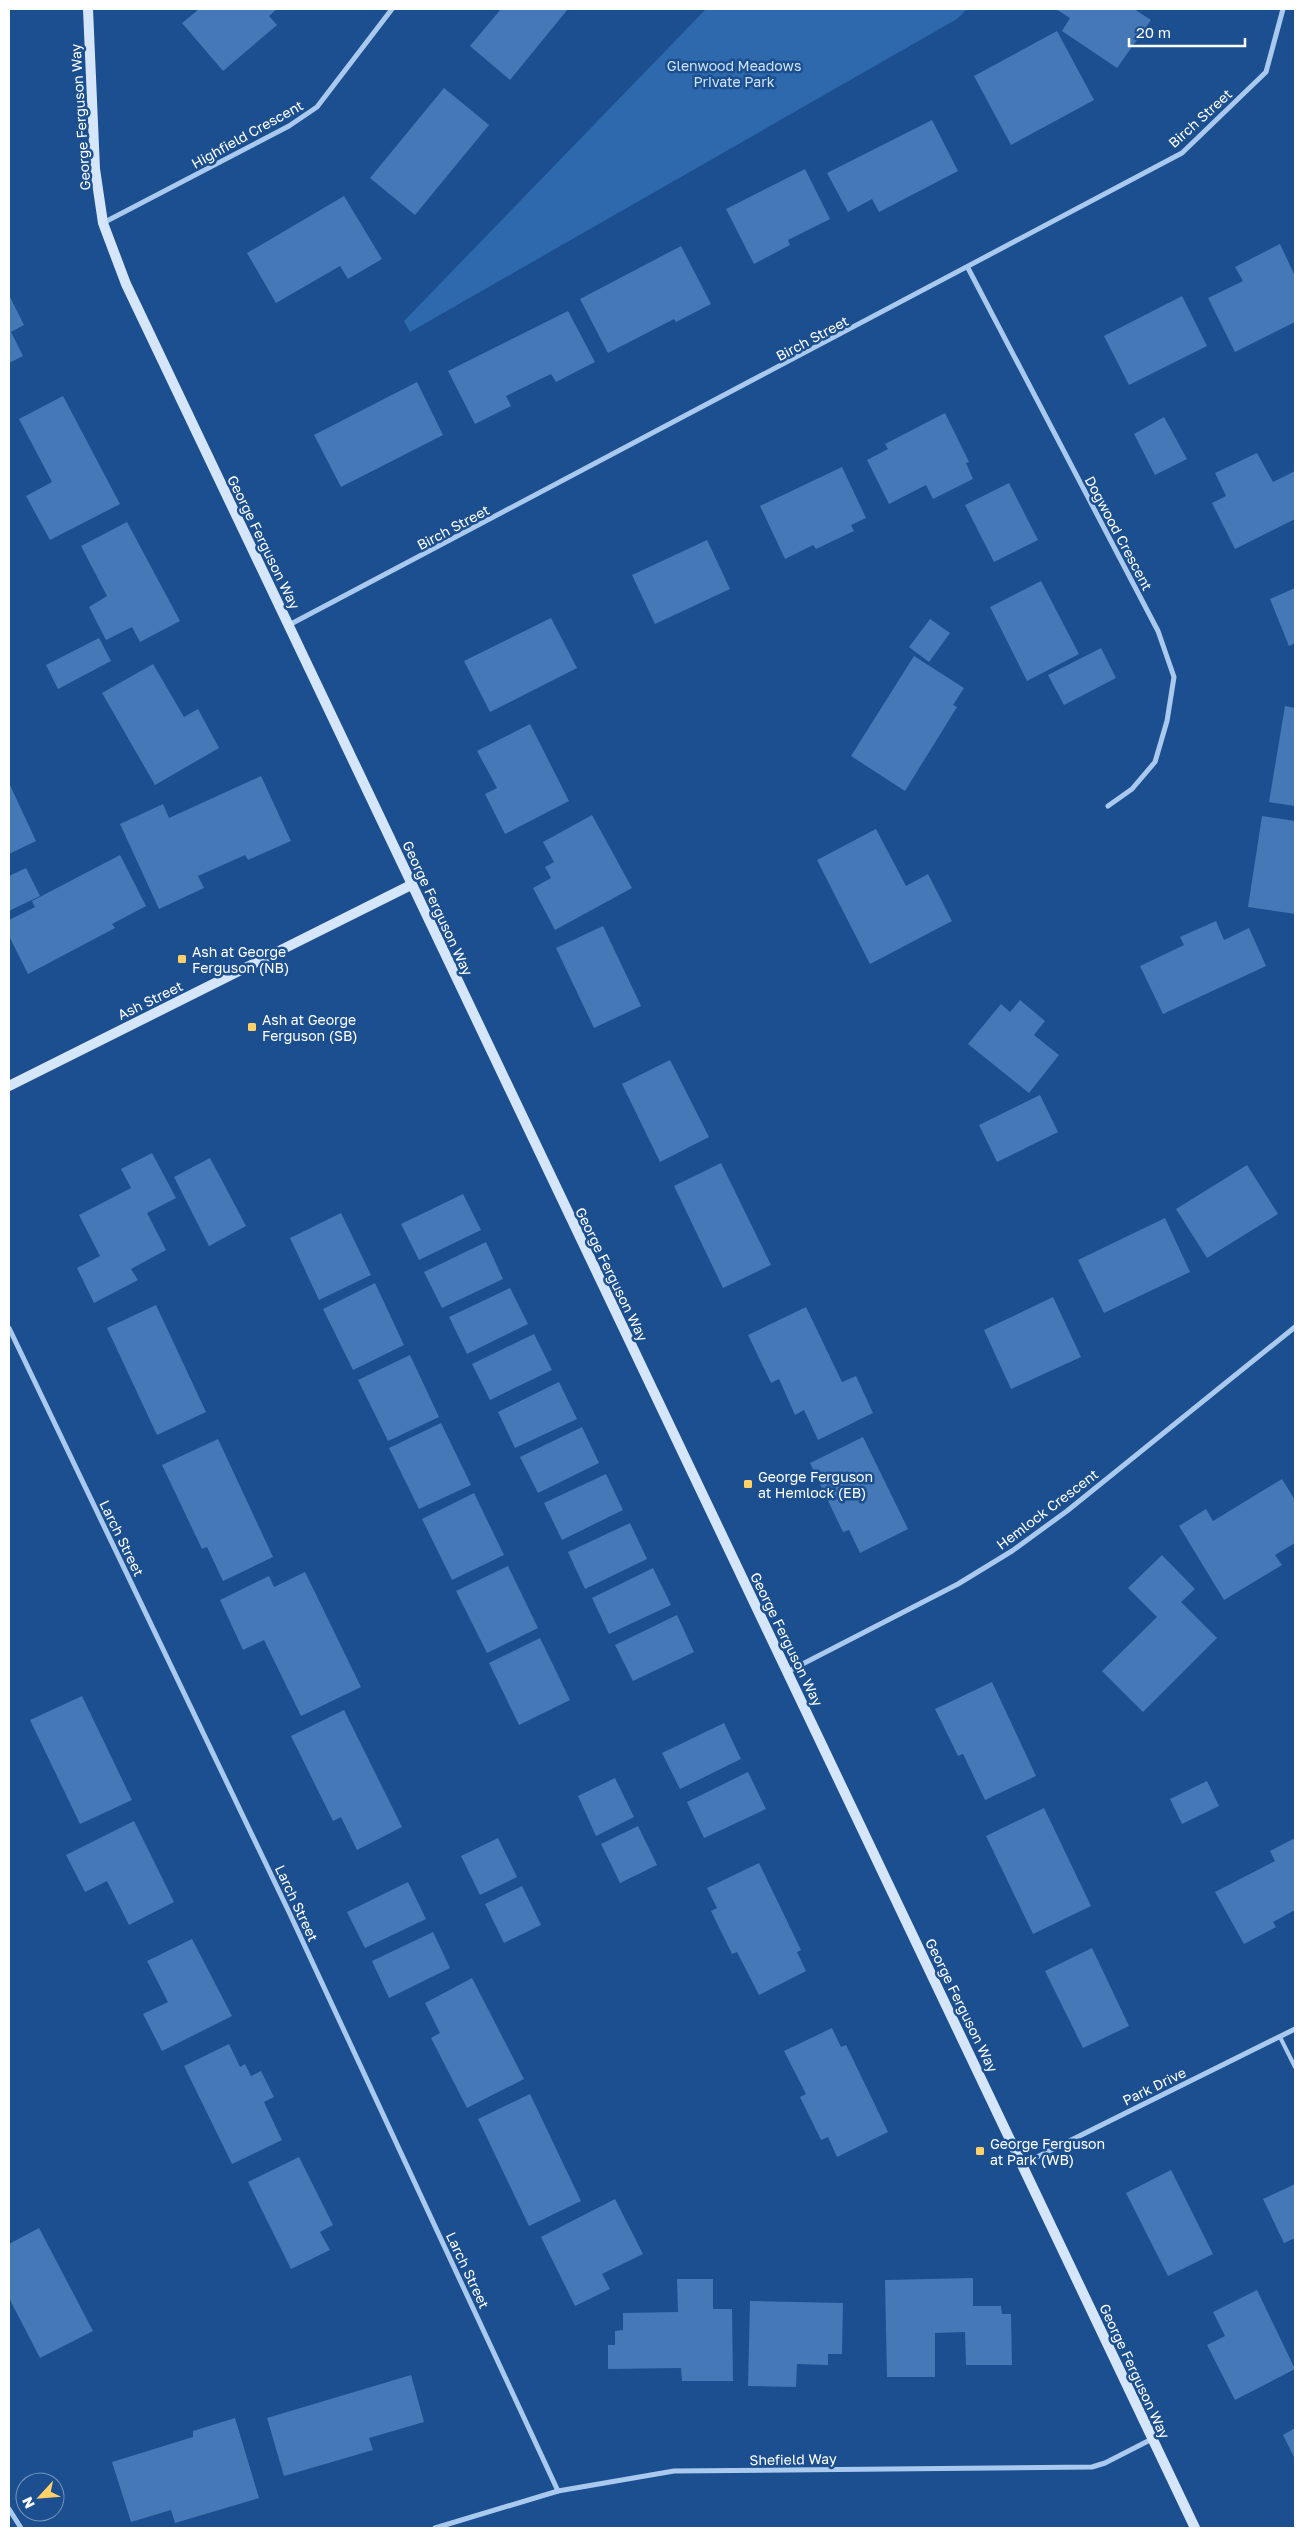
<svg xmlns="http://www.w3.org/2000/svg" width="1304" height="2537" viewBox="0 0 1304 2537" font-family="'Golos Text',sans-serif">
	<rect width="100%" height="100%" fill="#1b4f8f"/>
	<polygon fill="#2e69ad" points="706,9 967,9 957,19 410,332 404,321"/>
	<g fill="#4478b7">
		<polygon points="196,9 277,9 269,16 277,25 223,71 182,23 198,10"/>
		<polygon points="501,9 568,9 510,80 470,46"/>
		<polygon points="1056,9 1134,9 1151,20 1117,68 1062,31 1070,18"/>
		<polygon points="1057,31 1094,100 1011,145 974,76"/>
		<polygon points="444,88 489,125 415,215 370,178"/>
		<polygon points="932,120 958,171 879,212 872,199 848,212 827,173"/>
		<polygon points="805,169 830,219 788,240 790,245 754,264 726,209"/>
		<polygon points="344,196 382,259 348,279 340,266 276,303 247,253"/>
		<polygon points="1280,244 1295,276 1295,322 1235,352 1208,298 1243,281 1235,267"/>
		<polygon points="681,246 711,304 676,322 674,319 608,353 580,299"/>
		<polygon points="9,295 24,325 11,332 23,356 9,363"/>
		<polygon points="1182,296 1207,346 1129,385 1104,336"/>
		<polygon points="568,311 595,362 556,382 551,374 506,396 511,406 475,424 448,371"/>
		<polygon points="417,382 443,435 341,487 314,435"/>
		<polygon points="63,396 120,504 50,540 26,496 52,482 19,419"/>
		<polygon points="945,413 969,462 966,463 973,479 933,499 926,485 889,504 867,460 888,449 885,444"/>
		<polygon points="1164,417 1187,459 1155,475 1134,434"/>
		<polygon points="1257,453 1273,482 1295,471 1295,519 1235,549 1212,503 1226,496 1215,473"/>
		<polygon points="842,467 866,518 851,525 854,531 816,549 813,545 785,559 760,506"/>
		<polygon points="1009,483 1038,540 994,562 965,505"/>
		<polygon points="127,522 180,621 140,642 132,627 106,640 89,607 107,596 81,546"/>
		<polygon points="707,540 730,589 655,624 632,575"/>
		<polygon points="1041,581 1079,654 1027,681 990,607"/>
		<polygon points="1295,588 1295,643 1289,646 1270,599"/>
		<polygon points="551,618 577,668 490,712 464,661"/>
		<polygon points="930,619 950,633 929,662 909,647"/>
		<polygon points="99,638 111,661 58,689 46,665"/>
		<polygon points="1101,648 1116,678 1064,705 1048,675"/>
		<polygon points="914,656 964,688 953,705 957,707 905,791 851,756"/>
		<polygon points="153,664 184,717 198,709 219,748 155,785 102,693"/>
		<polygon points="1285,706 1295,708 1295,806 1269,802"/>
		<polygon points="530,724 569,801 505,834 485,794 497,788 477,751"/>
		<polygon points="261,776 291,841 248,860 245,855 198,876 204,888 159,909 120,824 163,804 169,818"/>
		<polygon points="9,783 36,841 9,854"/>
		<polygon points="592,815 632,888 555,930 533,888 551,878 545,867 554,862 543,842"/>
		<polygon points="1262,816 1295,821 1295,914 1248,907"/>
		<polygon points="876,829 906,886 928,874 952,921 870,964 817,860"/>
		<polygon points="120,855 146,906 112,924 115,928 28,974 9,936 9,920 35,907 32,901"/>
		<polygon points="26,868 40,896 9,911 9,876"/>
		<polygon points="1216,921 1224,940 1249,928 1266,966 1163,1014 1140,966 1184,945 1180,937"/>
		<polygon points="603,926 641,1006 594,1028 556,948"/>
		<polygon points="1020,1000 1045,1021 1034,1035 1059,1055 1029,1093 968,1044 1001,1004 1010,1012"/>
		<polygon points="670,1060 709,1137 660,1162 622,1084"/>
		<polygon points="1040,1095 1058,1132 997,1162 979,1125"/>
		<polygon points="152,1153 176,1198 147,1213 166,1250 131,1269 138,1280 94,1303 77,1268 100,1256 79,1215 131,1188 121,1169"/>
		<polygon points="210,1158 246,1226 209,1246 174,1177"/>
		<polygon points="721,1163 771,1265 723,1288 674,1186"/>
		<polygon points="1247,1165 1278,1214 1207,1258 1176,1209"/>
		<polygon points="463,1194 481,1230 419,1260 401,1224"/>
		<polygon points="341,1213 371,1275 319,1300 290,1238"/>
		<polygon points="1165,1218 1190,1272 1104,1313 1078,1260"/>
		<polygon points="486,1242 503,1279 442,1308 424,1272"/>
		<polygon points="375,1283 404,1345 353,1370 323,1309"/>
		<polygon points="510,1288 528,1324 467,1354 449,1317"/>
		<polygon points="1053,1297 1081,1357 1011,1389 984,1330"/>
		<polygon points="156,1305 206,1412 157,1435 107,1328"/>
		<polygon points="806,1307 842,1382 856,1376 873,1413 818,1440 804,1410 795,1415 779,1379 771,1383 748,1335"/>
		<polygon points="534,1334 552,1370 490,1400 472,1364"/>
		<polygon points="410,1355 439,1417 388,1441 358,1380"/>
		<polygon points="559,1382 577,1419 515,1448 498,1412"/>
		<polygon points="441,1423 471,1485 419,1509 389,1448"/>
		<polygon points="582,1427 599,1463 538,1493 520,1457"/>
		<polygon points="863,1437 908,1529 860,1553 849,1530 843,1532 810,1463"/>
		<polygon points="218,1439 273,1557 223,1581 207,1547 202,1549 162,1465"/>
		<polygon points="606,1474 623,1510 562,1540 544,1503"/>
		<polygon points="1282,1479 1295,1500 1295,1543 1275,1555 1282,1565 1224,1600 1179,1526 1206,1509 1213,1521"/>
		<polygon points="474,1493 504,1555 452,1580 422,1519"/>
		<polygon points="630,1523 647,1559 585,1589 568,1552"/>
		<polygon points="1162,1555 1195,1589 1181,1602 1217,1638 1143,1712 1102,1671 1157,1617 1128,1588"/>
		<polygon points="508,1566 538,1628 487,1653 456,1591"/>
		<polygon points="653,1568 671,1605 609,1634 592,1598"/>
		<polygon points="305,1572 361,1687 301,1716 264,1640 243,1650 220,1600 269,1576 274,1587"/>
		<polygon points="677,1615 694,1652 633,1681 615,1645"/>
		<polygon points="540,1638 570,1700 519,1725 489,1663"/>
		<polygon points="992,1682 1036,1776 985,1800 963,1754 958,1756 935,1709"/>
		<polygon points="82,1696 132,1800 80,1824 30,1720"/>
		<polygon points="344,1710 402,1827 357,1850 341,1817 333,1821 291,1736"/>
		<polygon points="724,1723 741,1759 680,1789 662,1753"/>
		<polygon points="748,1772 766,1809 704,1838 687,1802"/>
		<polygon points="615,1778 634,1817 596,1836 578,1796"/>
		<polygon points="1207,1781 1219,1806 1182,1824 1170,1799"/>
		<polygon points="1044,1808 1091,1906 1033,1934 986,1836"/>
		<polygon points="134,1821 174,1902 129,1925 107,1881 85,1892 66,1855"/>
		<polygon points="638,1826 657,1865 620,1883 601,1844"/>
		<polygon points="498,1838 517,1877 480,1895 461,1856"/>
		<polygon points="1295,1838 1295,1910 1273,1922 1276,1927 1244,1944 1215,1892 1275,1861 1270,1851"/>
		<polygon points="759,1863 801,1950 797,1952 806,1971 759,1995 737,1952 732,1954 711,1911 717,1908 707,1888"/>
		<polygon points="408,1882 426,1919 365,1948 347,1912"/>
		<polygon points="522,1886 541,1925 504,1943 485,1904"/>
		<polygon points="433,1932 450,1968 389,1998 372,1961"/>
		<polygon points="192,1939 232,2016 162,2051 143,2014 168,2002 147,1961"/>
		<polygon points="1092,1948 1129,2026 1083,2048 1045,1971"/>
		<polygon points="472,1978 524,2079 467,2108 431,2038 440,2033 425,2003"/>
		<polygon points="832,2028 841,2047 846,2045 888,2132 837,2157 828,2137 821,2140 800,2097 806,2094 784,2051"/>
		<polygon points="229,2044 240,2067 245,2064 251,2076 261,2071 274,2097 264,2102 282,2140 232,2164 184,2066"/>
		<polygon points="530,2094 581,2201 529,2226 478,2119"/>
		<polygon points="299,2157 333,2225 320,2232 330,2250 291,2269 248,2182"/>
		<polygon points="1171,2170 1213,2254 1168,2276 1126,2193"/>
		<polygon points="1295,2184 1295,2238 1284,2243 1263,2199"/>
		<polygon points="615,2199 643,2254 602,2274 610,2289 575,2306 541,2237"/>
		<polygon points="39,2228 93,2331 40,2358 9,2298 9,2244"/>
		<polygon points="973,2278 973,2306 1001,2306 1002,2314 1011,2314 1012,2365 966,2365 965,2332 935,2333 935,2377 887,2377 885,2280"/>
		<polygon points="677,2279 713,2279 713,2309 732,2309 733,2381 682,2381 681,2368 608,2369 608,2345 615,2345 615,2331 623,2330 623,2313 678,2312"/>
		<polygon points="1257,2290 1295,2369 1235,2400 1207,2345 1225,2336 1213,2312"/>
		<polygon points="750,2301 843,2303 842,2354 828,2354 828,2365 797,2364 796,2387 748,2386"/>
		<polygon points="411,2375 424,2422 369,2438 373,2450 284,2476 267,2418"/>
		<polygon points="235,2418 259,2498 175,2523 171,2510 131,2522 112,2462 193,2437 193,2431"/>
		<polygon points="1295,2428 1295,2459 1283,2435"/>
	</g>
	<g fill="none" stroke-linecap="round" stroke-linejoin="round">
		<polyline stroke="#a9c9ee" stroke-width="4" points="1280,2037 1295,2067"/>
		<g stroke="#a9c9ee" stroke-width="5">
			<polyline points="103,223 289,126 317,107 392,9"/>
			<polyline points="968,268 1158,631 1174,677 1167,721 1155,762 1132,789 1108,806"/>
			<polyline points="289,625 1182,153 1266,72 1283,9"/>
			<polyline points="9,1328 289,1912 558,2491"/>
			<polyline points="787,1672 958,1584 1012,1551 1067,1511 1295,1327"/>
			<polyline points="1023,2164 1295,2029"/>
			<polyline points="9,2509 21,2528"/>
			<polyline points="435,2528 558,2491 674,2471 1092,2467 1105,2463 1152,2439"/>
		</g>
		<g stroke="#d6e6fa" stroke-width="10">
			<polyline points="88,9 95,169 103,223 126,284 1195,2528"/>
			<polyline points="9,1086 411,885"/>
		</g>
	</g>
	<g fill="#ffd166" stroke="#1b4f8f" stroke-width="2">
		<rect x="177" y="954" width="10" height="10" rx="2.5"/>
		<rect x="247" y="1022" width="10" height="10" rx="2.5"/>
		<rect x="743" y="1479" width="10" height="10" rx="2.5"/>
		<rect x="975" y="2146" width="10" height="10" rx="2.5"/>
	</g>
	<g text-anchor="middle" dominant-baseline="central" stroke-width="5" stroke-linejoin="round" paint-order="stroke">
		<g font-size="14" fill="#cfe3fa" stroke="#1b4f8f">
			<text x="734" y="65">Glenwood Meadows<tspan x="734" dy="16">Private Park</tspan></text>
		</g>
		<g font-size="14" fill="#fff" stroke="#1b4f8f">
			<text transform="translate(80 117) rotate(-94)">George Ferguson Way</text>
			<text transform="translate(1200 118) rotate(-42)">Birch Street</text>
			<text transform="translate(247 134) rotate(-29)">Highfield Crescent</text>
			<text transform="translate(812 338) rotate(-28)">Birch Street</text>
			<text transform="translate(453 527) rotate(-28)">Birch Street</text>
			<text transform="translate(1119 533) rotate(62)">Dogwood Crescent</text>
			<text transform="translate(264 542) rotate(64)">George Ferguson Way</text>
			<text transform="translate(438 908) rotate(65)">George Ferguson Way</text>
			<text transform="translate(150 1000) rotate(-26)">Ash Street</text>
			<text transform="translate(612 1274) rotate(64)">George Ferguson Way</text>
			<text transform="translate(1047 1509) rotate(-37)">Hemlock Crescent</text>
			<text transform="translate(122 1538) rotate(64)">Larch Street</text>
			<text transform="translate(787 1639) rotate(64)">George Ferguson Way</text>
			<text transform="translate(297 1903) rotate(65)">Larch Street</text>
			<text transform="translate(962 2005) rotate(64)">George Ferguson Way</text>
			<text transform="translate(1154 2086) rotate(-26)">Park Drive</text>
			<text transform="translate(468 2270) rotate(65)">Larch Street</text>
			<text transform="translate(1135 2371) rotate(65)">George Ferguson Way</text>
			<text transform="translate(793 2459) rotate(-1)">Shefield Way</text>
		</g>
		<g font-size="14" fill="#fff" stroke="#1b4f8f" text-anchor="start">
			<text x="192" y="951">Ash at George<tspan x="192" dy="16">Ferguson (NB)</tspan></text>
			<text x="262" y="1019">Ash at George<tspan x="262" dy="16">Ferguson (SB)</tspan></text>
			<text x="758" y="1476">George Ferguson<tspan x="758" dy="16">at Hemlock (EB)</tspan></text>
			<text x="990" y="2143">George Ferguson<tspan x="990" dy="16">at Park (WB)</tspan></text>
		</g>
	</g>
	<rect width="1304" height="2537" fill="none" stroke="#ffffff" stroke-width="20"/>
	<g transform="translate(40 2497) rotate(244)"><circle r="24" fill="#1b4f8f" stroke="#7695bc"/>
	<path d="M0-4L9 19L0 12L-9 19Z" fill="#ffd166"/>
	<text y="-8" font-size="14" font-weight="bold" text-anchor="middle" fill="#ffffff">N</text>
	</g>
	<path d="M1129 38v8h116v-8" fill="none" stroke="#ffffff" stroke-width="2.5"/>
	<text x="1136" y="38" font-size="15" fill="#ffffff" stroke="#1b4f8f" stroke-width="4" paint-order="stroke">20 m</text>
</svg>
